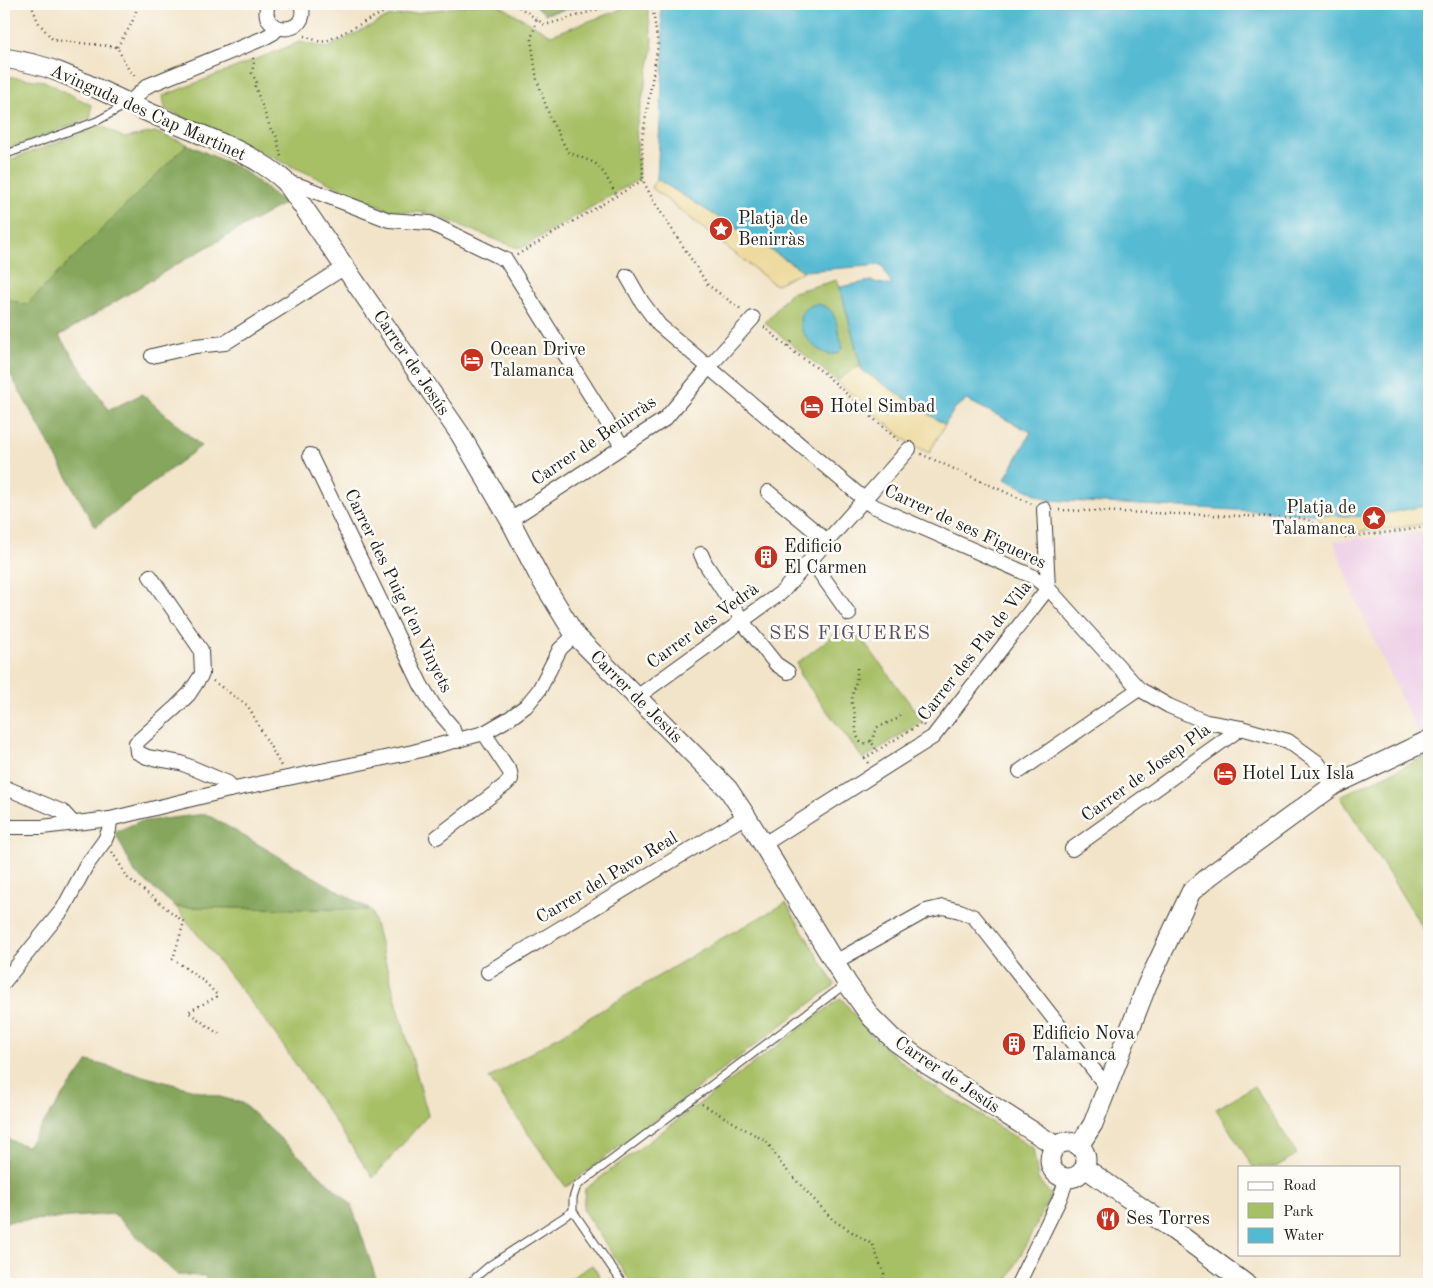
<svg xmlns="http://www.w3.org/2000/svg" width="1433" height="1288" viewBox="0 0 1433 1288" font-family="'Old Standard TT',serif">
	<rect width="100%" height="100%" fill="#fdfcf7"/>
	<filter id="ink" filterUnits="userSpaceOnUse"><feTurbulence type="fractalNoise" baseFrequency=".02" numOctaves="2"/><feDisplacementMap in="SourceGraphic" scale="10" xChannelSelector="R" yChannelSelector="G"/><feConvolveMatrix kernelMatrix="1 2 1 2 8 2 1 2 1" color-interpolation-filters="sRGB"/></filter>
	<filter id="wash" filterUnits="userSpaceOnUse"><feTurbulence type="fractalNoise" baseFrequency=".0096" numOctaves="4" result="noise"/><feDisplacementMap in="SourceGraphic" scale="20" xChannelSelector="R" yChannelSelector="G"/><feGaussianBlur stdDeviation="1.12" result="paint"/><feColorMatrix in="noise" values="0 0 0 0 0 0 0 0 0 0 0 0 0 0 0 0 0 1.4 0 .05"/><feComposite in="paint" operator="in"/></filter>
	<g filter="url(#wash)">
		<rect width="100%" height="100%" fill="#f2e4c9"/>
		<polygon fill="#eed0e7" points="1429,532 1429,729 1418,734 1358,605 1334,541"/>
		<g fill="#a7c066" stroke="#626e41">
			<polygon points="477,4 497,4 551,35 622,9 626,4 647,4 653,47 636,128 639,179 520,249 428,213 391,211 165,109 163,96 300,42 327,48 388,17"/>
			<polygon points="4,76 44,81 91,105 91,118 4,150"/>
			<polygon points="102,126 124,138 155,132 187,144 26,305 4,298 4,162"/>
			<polygon points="837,280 840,287 861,367 855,368 837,381 765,323 790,293"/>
			<polygon points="850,623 923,721 863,759 800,675 797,663"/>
			<polygon points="1429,755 1429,938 1340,796"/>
			<polygon points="786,903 835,985 566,1187 489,1078 715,942"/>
			<polygon points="176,907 371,910 428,1115 373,1178 271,1028"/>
			<polygon points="841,998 872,1036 920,1078 1033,1148 1038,1179 1051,1195 1006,1284 632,1284 583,1210 585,1189"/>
			<polygon points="1254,1086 1297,1154 1276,1167 1253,1167 1216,1109"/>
			<polygon points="592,1265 605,1284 562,1284"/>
		</g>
		<g fill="#85a65b" stroke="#50613c">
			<polygon points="534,4 592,4 545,14"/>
			<polygon points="187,144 243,170 285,203 174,266 59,336 109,410 142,394 201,446 95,527 4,363 4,298 26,305"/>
			<polygon points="206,814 371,910 176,907 135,873 115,832 138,822"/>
			<polygon points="88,1061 242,1103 351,1204 378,1284 209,1284 205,1276 177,1275 114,1214 4,1222 4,1138 27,1146"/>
		</g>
		<g fill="#eeda9e" stroke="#857b5d">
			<polygon points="657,179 804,271 775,285 651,187"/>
			<polygon points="861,367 863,371 945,425 929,453 909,443 837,381 855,368"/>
			<path d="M1429 505V523L1412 526 1344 533C1333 532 1322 525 1316 514L1368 517Z"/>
		</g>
		<g fill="#54bad2" stroke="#386b77">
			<polygon points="660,4 1429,4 1429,505 1368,517 1048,500 1005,479 1031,432 967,400 955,408 945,425 862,370 840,287 871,281 892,286 882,265 804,271 657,179 664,48"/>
			<path d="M816 304C832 306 835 315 838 329 839 337 843 341 842 349 826 372 774 314 816 304Z"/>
		</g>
	</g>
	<g filter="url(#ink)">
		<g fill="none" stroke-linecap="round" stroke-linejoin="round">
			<g stroke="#3c3a36" stroke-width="9">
				<g id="lane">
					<polyline points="4,155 97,121 126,105"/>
					<polyline points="468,1284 490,1265 573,1211"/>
					<polyline points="623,1284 573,1211 573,1198 577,1186 847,983"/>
				</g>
			</g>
			<g stroke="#3c3a36" stroke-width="16">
				<g id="street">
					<path d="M268 4C257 36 312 37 301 4"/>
					<polyline points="128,104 147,86 264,38 273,33 278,28"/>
					<polyline points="286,182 301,186 389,220 430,223 506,260 622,446"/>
					<polyline points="627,276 642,302 659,325 871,505 1032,576 1048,588 1139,689 1169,706 1206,722 1241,728 1288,741 1317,762 1334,785"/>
					<polyline points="152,356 195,346 225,343 345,267"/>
					<polyline points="310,455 421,685 434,706 452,727 457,741"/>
					<polyline points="768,492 827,541"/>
					<polyline points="510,520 665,419 709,367 753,318"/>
					<polyline points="701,554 705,563 748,629 776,664 788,672"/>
					<polyline points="811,560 849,614"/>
					<polyline points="150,576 201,650 202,674 189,694 176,707 136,743 137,752 147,757 181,763 228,783 230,790"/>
					<polyline points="637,697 782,592 909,449"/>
					<polyline points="1020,771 1139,689"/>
					<polyline points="4,787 63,812 73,823"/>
					<polyline points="4,827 42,827 110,819 225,791 413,752 484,733 510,718 526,706 539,690 560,649 575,635"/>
					<polyline points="437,837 505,785 511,779 510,772 484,733"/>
					<polyline points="764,844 933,737 1048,588 1044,509"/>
					<polyline points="1072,849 1241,728"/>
					<polyline points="835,962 926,911 943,907 960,911 974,917 987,933 1107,1087"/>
					<polyline points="488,972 746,816"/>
					<polyline points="4,982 63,909 86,866 105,840 109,830 110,819"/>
					<polyline points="1018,1284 1059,1200 1067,1179"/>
				</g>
			</g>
			<g stroke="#3c3a36" stroke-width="21">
				<g id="secondary">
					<path d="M4 58C23 61 41 65 59 72 92 85 124 102 157 116 198 134 254 152 286 182L460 434 510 520 539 576 575 635 728 789 746 816 847 983 871 1017 895 1041 928 1065 1056 1146"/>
					<circle cx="1068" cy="1160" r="18"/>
					<polyline points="1079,1146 1093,1124 1147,985 1191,892 1211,875 1334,785 1429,740"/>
					<polyline points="1085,1168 1172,1229 1246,1284"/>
				</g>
			</g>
			<g stroke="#3c3a36" stroke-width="2.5" stroke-dasharray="1 4" stroke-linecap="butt">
				<polyline points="31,4 38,22 53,40 117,47 129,70 136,77"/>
				<polyline points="515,4 545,25 616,4"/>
				<polyline points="652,4 658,45 642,140 643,180 653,200 708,285 742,310"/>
				<polyline points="537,20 531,39 537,80 551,120 568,152 595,163 604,173 617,196"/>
				<polyline points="304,36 321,42 329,40 386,11 434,4"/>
				<path d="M117 47C126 33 136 20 137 4"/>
				<polyline points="253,58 254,62 252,73 257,83 255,86 271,130 276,134 281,157"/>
				<polyline points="517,255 643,180"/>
				<polyline points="764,327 794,352 824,373 874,419 899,441"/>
				<polyline points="788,346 794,339"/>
				<polyline points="921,454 1032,504"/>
				<path d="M1059 510 1301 518C1316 522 1328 534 1344 537L1402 531 1429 526"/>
				<path d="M857 668C858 680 853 688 852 699 851 704 854 710 855 715 856 724 854 751 871 741L877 751"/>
				<polyline points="213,681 248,706 281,766"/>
				<polyline points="871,741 878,727 897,719 901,714"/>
				<polyline points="868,763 865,758 922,723 924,726"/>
				<polyline points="112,852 128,878 184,922 173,959 206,983 218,996 188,1012 220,1035"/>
				<polyline points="702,1104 767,1142 782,1165 833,1220 873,1245 884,1274 882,1284"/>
				<polyline points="678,1284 699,1280 706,1284"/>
			</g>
			<use href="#lane" stroke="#fff" stroke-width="7"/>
			<use href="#street" stroke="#fff" stroke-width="14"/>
			<use href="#secondary" stroke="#fff" stroke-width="19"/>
		</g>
	</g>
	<defs>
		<g id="sight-disc" transform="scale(1.25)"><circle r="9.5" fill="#c8321e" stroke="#fdfcf7"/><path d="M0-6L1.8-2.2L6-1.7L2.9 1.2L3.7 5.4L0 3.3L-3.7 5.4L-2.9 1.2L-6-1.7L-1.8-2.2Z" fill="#fff"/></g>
		<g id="hotel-disc" transform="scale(1.25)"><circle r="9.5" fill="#c8321e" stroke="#fdfcf7"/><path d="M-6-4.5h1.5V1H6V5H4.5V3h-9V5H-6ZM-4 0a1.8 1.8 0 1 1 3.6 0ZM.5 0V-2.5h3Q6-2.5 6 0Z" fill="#fff"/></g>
		<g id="building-disc" transform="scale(1.25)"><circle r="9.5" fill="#c8321e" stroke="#fdfcf7"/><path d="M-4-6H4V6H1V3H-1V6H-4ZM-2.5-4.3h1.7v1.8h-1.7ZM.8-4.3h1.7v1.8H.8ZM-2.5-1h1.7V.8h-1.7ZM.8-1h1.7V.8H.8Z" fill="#fff"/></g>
		<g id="restaurant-disc" transform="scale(1.25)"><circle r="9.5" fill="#c8321e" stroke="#fdfcf7"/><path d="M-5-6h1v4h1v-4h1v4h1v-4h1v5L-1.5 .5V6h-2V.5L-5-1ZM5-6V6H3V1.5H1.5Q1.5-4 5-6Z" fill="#fff"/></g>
	</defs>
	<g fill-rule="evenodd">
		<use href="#sight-disc" x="721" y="229"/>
		<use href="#hotel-disc" x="472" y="360"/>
		<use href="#hotel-disc" x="812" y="407"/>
		<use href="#sight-disc" x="1374" y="518"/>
		<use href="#building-disc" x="766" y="557"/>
		<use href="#hotel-disc" x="1225" y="774"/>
		<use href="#building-disc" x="1014" y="1044"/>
		<use href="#restaurant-disc" x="1108" y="1219"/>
	</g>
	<g text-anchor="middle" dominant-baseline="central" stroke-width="5" stroke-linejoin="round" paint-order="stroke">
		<g font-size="18" fill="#1c1c1c" stroke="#fdfcf7">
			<text transform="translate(148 113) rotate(24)">Avinguda des Cap Martinet</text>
			<text transform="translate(411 363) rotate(56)">Carrer de Jesús</text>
			<text transform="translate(594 441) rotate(-34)">Carrer de Benirràs</text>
			<text transform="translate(965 527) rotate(25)">Carrer de ses Figueres</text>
			<text transform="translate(398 591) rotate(64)">Carrer des Puig d'en Vinyets</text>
			<text transform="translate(703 626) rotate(-36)">Carrer des Vedrà</text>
			<text transform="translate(975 651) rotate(-52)">Carrer des Pla de Vila</text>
			<text transform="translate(636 697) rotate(45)">Carrer de Jesús</text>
			<text transform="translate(1146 773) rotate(-36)">Carrer de Josep Pla</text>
			<text transform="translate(607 878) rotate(-31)">Carrer del Pavo Real</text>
			<text transform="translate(947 1075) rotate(34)">Carrer de Jesús</text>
		</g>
		<g font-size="18" fill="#1c1c1c" stroke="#fdfcf7" text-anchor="start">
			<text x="738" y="219">Platja de<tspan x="738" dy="21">Benirràs</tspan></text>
			<text x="490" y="350">Ocean Drive<tspan x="490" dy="21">Talamanca</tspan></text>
			<text x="830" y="407">Hotel Simbad</text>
			<text x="1356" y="508" text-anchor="end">Platja de<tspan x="1356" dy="21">Talamanca</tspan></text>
			<text x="784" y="547">Edificio<tspan x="784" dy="21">El Carmen</tspan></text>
			<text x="1242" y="774">Hotel Lux Isla</text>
			<text x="1032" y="1034">Edificio Nova<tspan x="1032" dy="21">Talamanca</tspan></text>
			<text x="1126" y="1219">Ses Torres</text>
		</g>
		<g font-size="20" letter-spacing="1" fill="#5e4c61" stroke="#fdfcf7">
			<text x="850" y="634">SES FIGUERES</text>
		</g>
	</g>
	<rect width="1433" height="1288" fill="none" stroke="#fdfcf7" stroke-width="20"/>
	<rect x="1238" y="1166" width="162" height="90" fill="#fdfcf7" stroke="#a3a29f"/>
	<rect x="1248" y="1182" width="25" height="8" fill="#ffffff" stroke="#a3a29f"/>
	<text x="1283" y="1190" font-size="15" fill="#1c1c1c">Road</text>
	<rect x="1248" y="1203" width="25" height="15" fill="#a7c066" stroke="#a3a29f"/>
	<text x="1283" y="1216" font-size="15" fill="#1c1c1c">Park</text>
	<rect x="1248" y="1228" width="25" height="15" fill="#54bad2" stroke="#a3a29f"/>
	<text x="1283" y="1240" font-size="15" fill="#1c1c1c">Water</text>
</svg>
